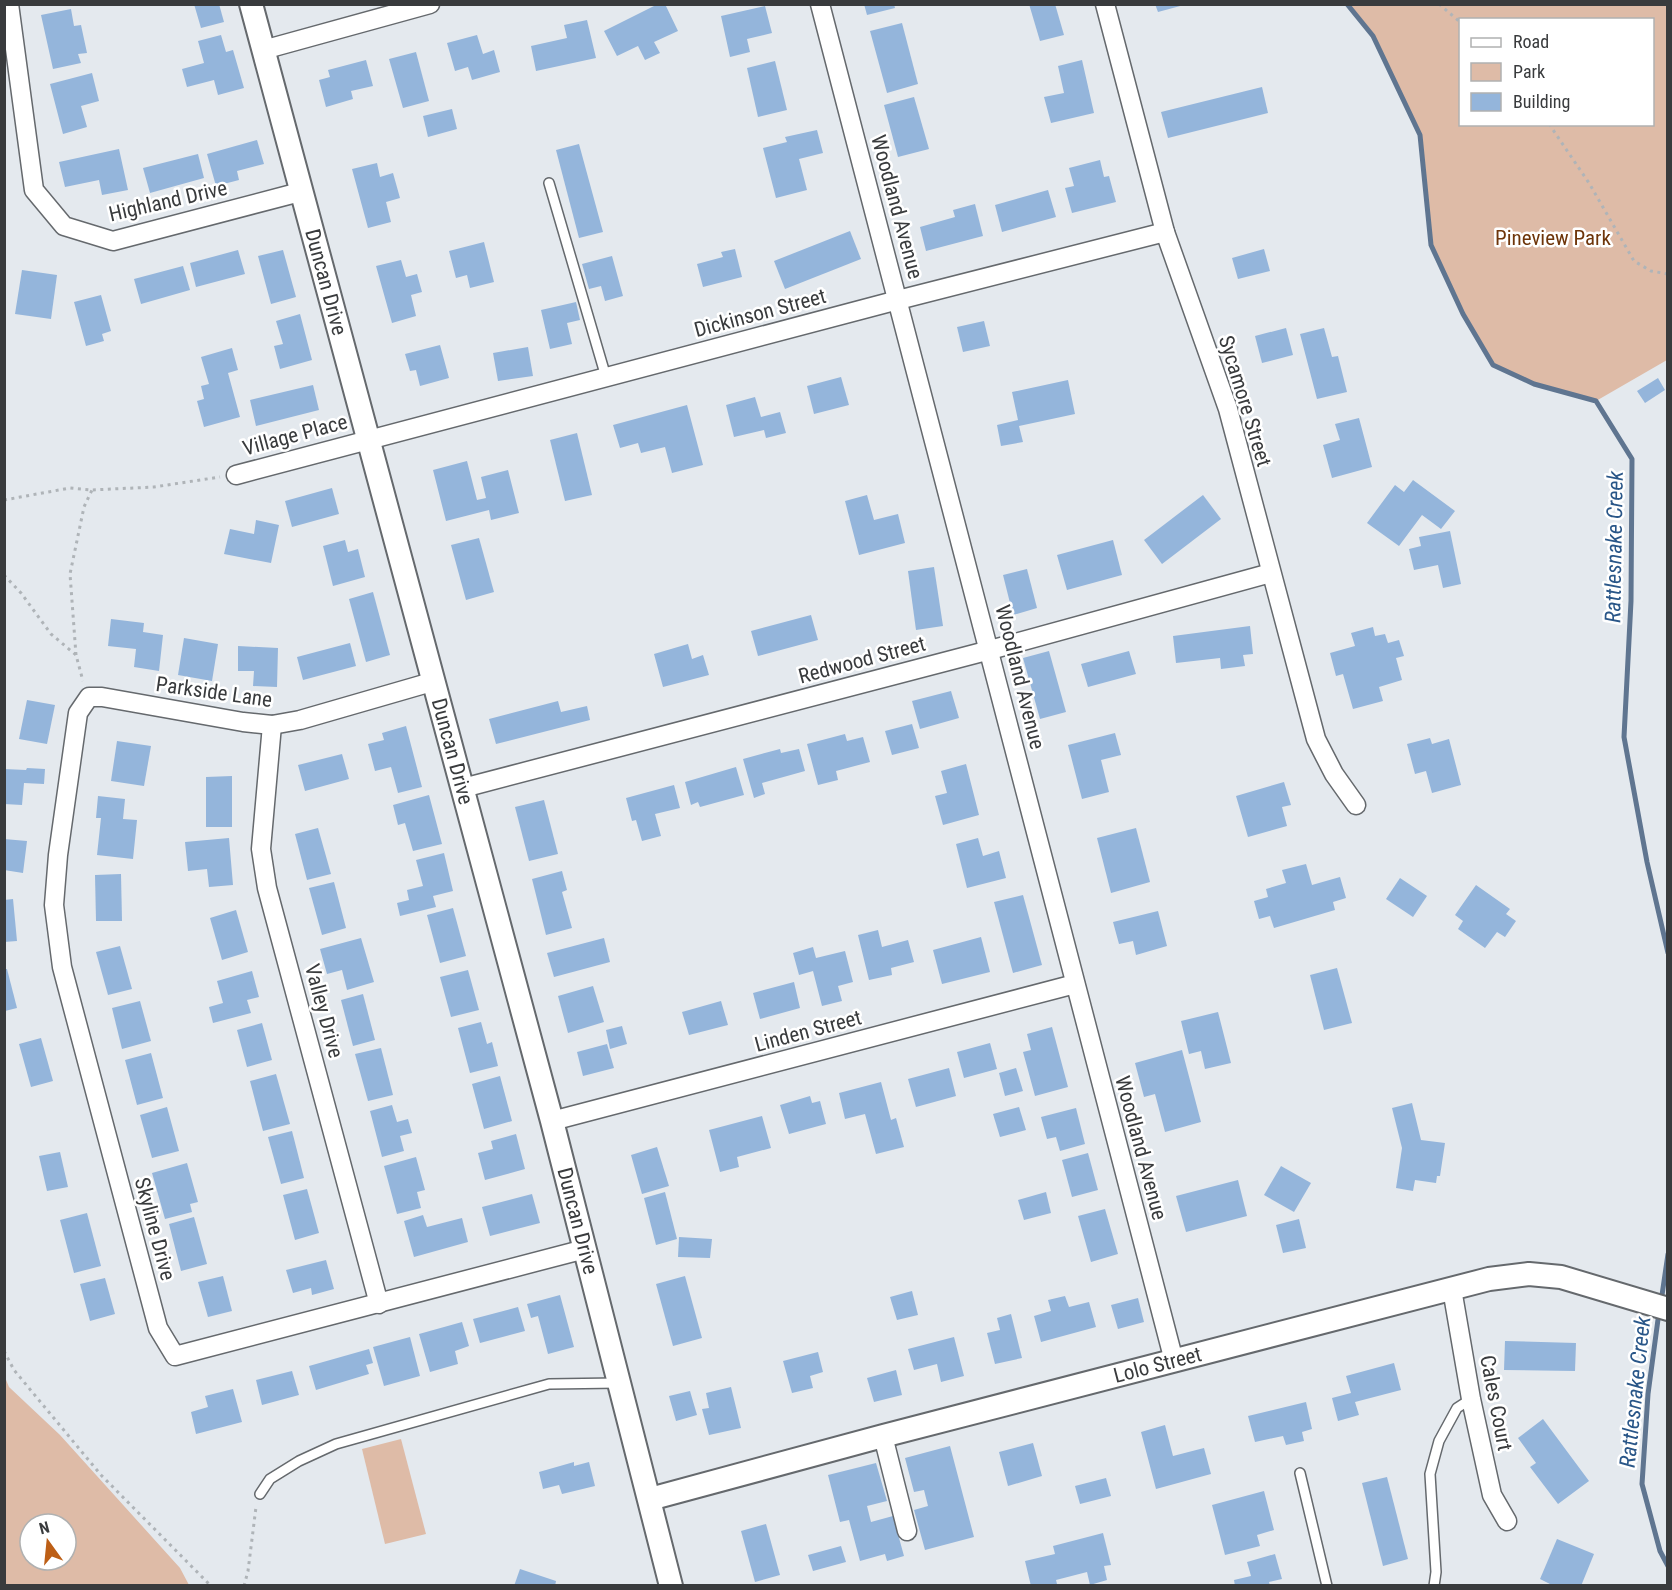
<svg xmlns="http://www.w3.org/2000/svg" width="1672" height="1590" viewBox="0 0 1672 1590" font-family="'Roboto Condensed',sans-serif">
	<rect width="100%" height="100%" fill="#e4e9ee"/>
	<g fill="#debba7" fill-rule="evenodd">
		<path d="M1347 5H1667V360L1596 401 1534 384 1493 365 1463 314 1431 245 1420 135 1373 36ZM1460 20H1652V124H1460Z"/>
		<path d="M4 1375 9 1387 60 1435 180 1568 189 1585H5ZM30 1524H66V1560H30Z"/>
		<polygon points="401,1439 426,1534 385,1544 362,1449"/>
	</g>
	<g fill="none" stroke-linecap="round" stroke-linejoin="round">
		<g stroke="#5f7590" stroke-width="5">
			<polyline points="1347,4 1373,36 1420,135 1431,245 1463,314 1493,365 1534,384 1596,401 1632,459 1631,601 1624,737 1647,862 1668,953"/>
			<polyline points="1661,1302 1668,1254"/>
			<polyline points="1659,1312 1648,1394 1642,1484 1660,1551 1668,1566"/>
		</g>
	</g>
	<g fill="#94b5db">
		<polygon points="194,4 219,4 224,22 201,28"/>
		<polygon points="658,4 665,4 678,31 654,42 660,53 645,60 638,46 617,56 604,31"/>
		<polygon points="864,4 894,4 895,8 867,15"/>
		<polygon points="1029,4 1055,4 1064,35 1040,41"/>
		<polygon points="1155,4 1184,4 1184,5 1158,12"/>
		<polygon points="765,6 772,33 747,39 750,52 730,57 721,16"/>
		<polygon points="71,9 74,26 81,25 87,53 78,54 81,63 53,69 41,15"/>
		<polygon points="587,20 596,58 536,71 531,46 567,38 564,25"/>
		<polygon points="902,23 918,84 887,93 870,31"/>
		<polygon points="221,35 226,52 233,50 244,88 218,95 214,80 187,87 182,69 204,63 198,41"/>
		<polygon points="477,35 483,54 494,50 500,72 472,80 468,67 455,71 447,43"/>
		<polygon points="416,52 429,101 403,108 389,59"/>
		<polygon points="366,60 373,86 351,91 353,99 326,107 319,80 330,77 328,70"/>
		<polygon points="1082,60 1094,113 1051,123 1044,97 1064,93 1058,66"/>
		<polygon points="775,61 787,110 758,117 747,68"/>
		<polygon points="92,73 99,101 81,106 87,127 63,134 50,84"/>
		<polygon points="1262,87 1268,113 1168,138 1161,112"/>
		<polygon points="914,97 929,149 898,157 884,105"/>
		<polygon points="452,109 457,129 428,137 423,116"/>
		<polygon points="817,130 823,153 799,159 807,190 776,198 763,148 787,142 785,137"/>
		<polygon points="257,140 264,164 237,171 239,180 216,186 207,154"/>
		<polygon points="579,144 603,232 579,238 556,150"/>
		<polygon points="119,149 128,190 102,195 99,180 65,187 59,162"/>
		<polygon points="198,154 204,178 150,193 143,168"/>
		<polygon points="1100,160 1104,177 1109,176 1116,202 1072,213 1065,188 1074,186 1069,168"/>
		<polygon points="377,163 380,177 393,173 400,198 386,202 391,222 368,228 352,169"/>
		<polygon points="1048,190 1056,217 1002,232 995,205"/>
		<polygon points="975,204 983,236 926,251 920,227 955,217 953,210"/>
		<polygon points="850,231 861,259 785,289 774,261"/>
		<polygon points="484,242 494,282 470,288 467,275 456,278 449,251"/>
		<polygon points="735,249 742,277 703,287 697,264 723,257 721,252"/>
		<polygon points="1264,249 1270,271 1238,279 1232,258"/>
		<polygon points="238,250 245,274 196,287 190,263"/>
		<polygon points="283,250 296,297 271,304 258,256"/>
		<polygon points="612,256 623,296 605,301 601,286 589,289 582,264"/>
		<polygon points="401,260 406,277 417,274 422,292 411,295 416,316 392,323 376,266"/>
		<polygon points="183,266 190,290 141,304 134,279"/>
		<polygon points="22,270 57,275 51,319 15,314"/>
		<polygon points="101,295 111,331 102,334 104,341 86,346 74,302"/>
		<polygon points="576,302 580,320 567,323 572,344 550,349 541,310"/>
		<polygon points="300,314 312,360 280,369 274,346 283,344 276,321"/>
		<polygon points="984,321 990,346 963,352 957,327"/>
		<polygon points="1286,328 1293,355 1262,363 1255,336"/>
		<polygon points="1324,328 1332,357 1338,356 1347,392 1317,399 1300,334"/>
		<polygon points="440,345 449,378 420,386 416,370 410,371 405,354"/>
		<polygon points="528,347 533,376 498,381 493,353"/>
		<polygon points="232,348 238,370 228,373 240,417 204,427 197,401 204,399 201,386 209,384 201,357"/>
		<polygon points="841,377 849,405 814,414 807,386"/>
		<polygon points="1658,378 1665,390 1645,403 1637,391"/>
		<polygon points="1068,380 1075,414 1019,426 1023,442 1001,446 997,425 1018,420 1012,392"/>
		<polygon points="313,385 319,410 256,426 250,400"/>
		<polygon points="755,397 761,417 780,412 786,433 766,438 764,430 734,437 726,405"/>
		<polygon points="687,405 703,465 672,473 665,447 641,453 638,443 620,448 613,425"/>
		<polygon points="1359,418 1372,467 1332,478 1323,445 1340,440 1335,424"/>
		<polygon points="577,433 592,495 565,501 550,440"/>
		<polygon points="467,461 477,500 486,498 481,477 508,470 519,513 491,520 489,510 446,521 433,470"/>
		<polygon points="1413,480 1455,511 1441,529 1422,515 1399,546 1367,523 1395,485 1404,492"/>
		<polygon points="332,488 339,514 292,527 285,501"/>
		<polygon points="867,495 874,520 898,514 905,543 859,555 845,501"/>
		<polygon points="1203,495 1221,519 1162,564 1144,540"/>
		<polygon points="256,520 279,525 271,563 224,554 230,529 254,534"/>
		<polygon points="1450,531 1461,584 1443,588 1438,565 1414,570 1409,549 1421,546 1419,537"/>
		<polygon points="479,538 494,592 466,600 451,545"/>
		<polygon points="345,540 348,552 358,549 365,577 333,586 323,546"/>
		<polygon points="1113,540 1122,575 1067,590 1057,555"/>
		<polygon points="934,567 943,626 916,630 908,571"/>
		<polygon points="1027,569 1037,608 1013,615 1003,575"/>
		<polygon points="373,592 390,655 366,662 349,599"/>
		<polygon points="811,615 818,640 758,656 751,631"/>
		<polygon points="111,619 144,623 143,632 163,635 159,671 134,667 136,649 108,646"/>
		<polygon points="1250,626 1253,654 1243,655 1245,666 1221,669 1220,658 1176,663 1173,636"/>
		<polygon points="1373,627 1375,636 1385,634 1388,643 1399,640 1404,656 1396,658 1402,680 1379,687 1383,701 1353,709 1343,674 1336,676 1330,653 1355,646 1351,633"/>
		<polygon points="184,638 218,644 212,681 178,675"/>
		<polygon points="350,643 356,666 303,680 297,657"/>
		<polygon points="688,644 692,659 703,655 709,675 663,687 654,654"/>
		<polygon points="238,646 278,648 277,687 253,686 254,671 238,671"/>
		<polygon points="1049,651 1066,712 1040,719 1023,658"/>
		<polygon points="1129,651 1136,674 1088,687 1081,664"/>
		<polygon points="951,691 959,718 920,729 912,701"/>
		<polygon points="27,700 55,705 47,744 19,739"/>
		<polygon points="558,701 561,712 587,706 590,720 496,744 489,719"/>
		<polygon points="912,724 919,748 892,755 885,731"/>
		<polygon points="406,726 422,787 398,793 391,767 375,771 368,744 384,740 382,733"/>
		<polygon points="1115,733 1121,755 1101,760 1109,792 1082,799 1068,745"/>
		<polygon points="845,734 847,741 863,737 870,762 836,771 838,780 818,785 807,744"/>
		<polygon points="1430,738 1432,744 1449,739 1461,785 1432,793 1426,771 1415,774 1407,744"/>
		<polygon points="117,741 151,746 144,786 111,781"/>
		<polygon points="780,749 781,753 799,749 805,771 762,783 765,794 754,798 743,759"/>
		<polygon points="342,754 349,779 305,791 298,765"/>
		<polygon points="966,764 979,815 943,825 935,796 947,793 941,771"/>
		<polygon points="736,767 744,795 700,807 698,802 691,805 685,782"/>
		<polygon points="27,768 45,769 44,784 24,783 22,805 4,804 4,769 26,770"/>
		<polygon points="232,776 232,827 206,827 206,777"/>
		<polygon points="1284,782 1291,805 1282,807 1287,826 1248,837 1236,796"/>
		<polygon points="674,785 680,808 655,814 661,836 642,841 636,820 632,821 626,798"/>
		<polygon points="429,795 442,844 413,851 405,823 398,825 393,805"/>
		<polygon points="98,796 125,799 123,819 137,820 133,859 97,855 101,818 96,818"/>
		<polygon points="544,800 558,854 529,861 515,807"/>
		<polygon points="318,828 331,874 307,880 295,834"/>
		<polygon points="1136,828 1150,882 1111,893 1097,838"/>
		<polygon points="229,838 233,885 209,887 207,869 188,871 185,842"/>
		<polygon points="978,838 983,856 999,851 1006,878 967,888 956,844"/>
		<polygon points="4,839 27,841 23,873 4,870"/>
		<polygon points="444,853 453,891 433,896 436,907 400,916 397,903 409,900 407,890 423,886 416,860"/>
		<polygon points="1306,864 1312,885 1340,877 1346,898 1333,902 1335,910 1274,928 1270,916 1259,919 1254,901 1268,897 1266,889 1286,883 1282,870"/>
		<polygon points="562,871 567,890 562,892 572,928 546,935 532,879"/>
		<polygon points="121,874 122,921 96,921 95,875"/>
		<polygon points="1400,878 1427,896 1413,917 1386,899"/>
		<polygon points="334,882 346,928 322,935 309,888"/>
		<polygon points="1476,885 1510,909 1506,914 1516,921 1505,937 1497,932 1485,948 1458,929 1463,921 1455,915"/>
		<polygon points="1023,895 1042,965 1013,973 994,902"/>
		<polygon points="13,899 17,941 4,942 4,900"/>
		<polygon points="453,908 466,956 440,963 427,915"/>
		<polygon points="236,910 248,952 222,960 210,918"/>
		<polygon points="1158,911 1167,946 1136,955 1133,941 1119,944 1113,922"/>
		<polygon points="878,930 882,947 908,940 914,962 891,968 892,975 869,980 858,935"/>
		<polygon points="981,937 990,972 942,984 933,950"/>
		<polygon points="361,938 374,982 347,990 342,970 327,974 320,949"/>
		<polygon points="604,938 610,962 554,977 547,953"/>
		<polygon points="120,946 132,989 108,995 96,952"/>
		<polygon points="813,947 816,958 845,951 853,982 838,986 842,1001 822,1006 813,971 799,975 793,953"/>
		<polygon points="1337,968 1352,1023 1324,1030 1310,975"/>
		<polygon points="5,969 7,969 17,1008 5,1011"/>
		<polygon points="468,970 479,1010 451,1017 440,977"/>
		<polygon points="252,971 259,997 247,1000 251,1013 213,1023 209,1007 223,1003 217,981"/>
		<polygon points="794,982 800,1008 760,1019 753,993"/>
		<polygon points="593,986 604,1022 568,1033 558,996"/>
		<polygon points="363,994 375,1040 353,1046 341,1000"/>
		<polygon points="140,1001 151,1041 122,1049 112,1008"/>
		<polygon points="721,1001 728,1025 689,1035 682,1012"/>
		<polygon points="1218,1012 1231,1063 1205,1069 1201,1051 1189,1054 1181,1021"/>
		<polygon points="481,1022 487,1044 492,1042 498,1066 470,1073 458,1028"/>
		<polygon points="262,1023 272,1060 247,1067 237,1030"/>
		<polygon points="622,1026 627,1044 610,1049 606,1030"/>
		<polygon points="1052,1027 1068,1087 1035,1096 1023,1052 1031,1050 1027,1034"/>
		<polygon points="41,1038 53,1081 31,1087 19,1044"/>
		<polygon points="990,1043 997,1069 964,1078 957,1052"/>
		<polygon points="607,1044 614,1068 583,1076 577,1052"/>
		<polygon points="381,1048 393,1095 368,1101 355,1054"/>
		<polygon points="1182,1050 1201,1122 1165,1132 1155,1094 1144,1097 1135,1063"/>
		<polygon points="151,1053 163,1098 137,1105 125,1060"/>
		<polygon points="949,1068 956,1096 916,1107 908,1079"/>
		<polygon points="1016,1068 1023,1091 1005,1096 999,1073"/>
		<polygon points="276,1074 290,1124 263,1131 250,1081"/>
		<polygon points="500,1076 512,1121 484,1129 472,1084"/>
		<polygon points="881,1082 891,1120 896,1118 904,1147 876,1154 865,1114 845,1119 839,1093"/>
		<polygon points="810,1096 812,1103 820,1101 826,1124 789,1134 780,1105"/>
		<polygon points="1412,1103 1421,1140 1445,1143 1440,1176 1437,1176 1436,1183 1415,1180 1413,1191 1396,1188 1402,1148 1392,1108"/>
		<polygon points="392,1105 397,1122 408,1119 412,1133 400,1136 404,1151 382,1157 370,1111"/>
		<polygon points="167,1107 179,1151 152,1158 140,1115"/>
		<polygon points="1019,1107 1026,1130 1000,1137 993,1114"/>
		<polygon points="1076,1108 1085,1144 1060,1151 1056,1137 1047,1139 1041,1117"/>
		<polygon points="762,1116 771,1148 737,1157 739,1167 720,1172 709,1130"/>
		<polygon points="292,1131 304,1178 281,1184 268,1137"/>
		<polygon points="516,1134 525,1169 485,1180 478,1153 493,1149 491,1141"/>
		<polygon points="657,1147 669,1186 642,1194 631,1155"/>
		<polygon points="60,1152 68,1187 47,1191 39,1156"/>
		<polygon points="1088,1153 1098,1190 1072,1197 1062,1160"/>
		<polygon points="416,1157 425,1190 417,1192 421,1208 397,1214 384,1166"/>
		<polygon points="187,1163 198,1202 190,1204 192,1212 165,1219 152,1173"/>
		<polygon points="1281,1166 1311,1183 1294,1212 1264,1195"/>
		<polygon points="1238,1180 1247,1216 1186,1232 1176,1196"/>
		<polygon points="307,1189 319,1233 295,1240 283,1195"/>
		<polygon points="665,1192 677,1239 656,1245 644,1198"/>
		<polygon points="1046,1192 1051,1213 1024,1220 1018,1200"/>
		<polygon points="532,1194 540,1223 490,1236 482,1207"/>
		<polygon points="1105,1209 1118,1254 1091,1262 1078,1216"/>
		<polygon points="87,1213 101,1266 74,1273 60,1220"/>
		<polygon points="423,1215 427,1227 462,1218 468,1242 414,1257 404,1221"/>
		<polygon points="194,1217 207,1264 181,1271 169,1224"/>
		<polygon points="1299,1219 1306,1248 1283,1253 1276,1225"/>
		<polygon points="679,1237 712,1239 710,1258 678,1257"/>
		<polygon points="326,1260 334,1289 312,1295 311,1288 293,1293 286,1270"/>
		<polygon points="223,1276 232,1311 208,1317 198,1282"/>
		<polygon points="685,1276 702,1338 673,1346 656,1284"/>
		<polygon points="105,1278 115,1314 90,1321 80,1284"/>
		<polygon points="912,1291 918,1315 897,1320 890,1297"/>
		<polygon points="560,1295 574,1347 548,1354 538,1316 531,1318 527,1304"/>
		<polygon points="1065,1296 1069,1307 1089,1302 1096,1327 1041,1342 1034,1316 1051,1311 1048,1300"/>
		<polygon points="1138,1298 1144,1322 1118,1329 1111,1305"/>
		<polygon points="518,1307 525,1331 480,1343 473,1319"/>
		<polygon points="1011,1314 1022,1358 995,1364 987,1333 1000,1330 997,1318"/>
		<polygon points="462,1322 469,1346 455,1351 458,1364 430,1372 419,1334"/>
		<polygon points="410,1337 420,1376 384,1386 373,1347"/>
		<polygon points="954,1337 964,1376 941,1382 937,1364 914,1370 908,1349"/>
		<polygon points="1505,1341 1576,1343 1575,1371 1504,1370"/>
		<polygon points="369,1349 373,1363 366,1365 369,1374 316,1390 309,1366"/>
		<polygon points="818,1352 823,1372 810,1376 813,1388 792,1393 783,1361"/>
		<polygon points="1394,1363 1401,1390 1355,1402 1359,1415 1338,1421 1332,1398 1351,1393 1346,1376"/>
		<polygon points="896,1370 902,1395 874,1402 867,1378"/>
		<polygon points="292,1371 299,1395 262,1405 256,1380"/>
		<polygon points="731,1387 741,1428 709,1435 702,1409 709,1408 706,1393"/>
		<polygon points="233,1389 242,1422 196,1434 191,1412 208,1407 205,1396"/>
		<polygon points="690,1391 697,1415 676,1421 669,1396"/>
		<polygon points="1306,1402 1312,1429 1302,1432 1304,1441 1286,1445 1283,1436 1255,1442 1248,1416"/>
		<polygon points="1543,1419 1589,1481 1558,1504 1530,1467 1536,1463 1518,1438"/>
		<polygon points="1165,1425 1173,1456 1204,1448 1211,1474 1156,1489 1141,1432"/>
		<polygon points="1033,1443 1042,1476 1008,1486 999,1452"/>
		<polygon points="950,1446 974,1537 925,1550 914,1510 928,1506 924,1490 914,1492 905,1458"/>
		<polygon points="574,1462 574,1466 589,1462 595,1486 562,1494 559,1485 543,1489 539,1472"/>
		<polygon points="876,1463 887,1501 867,1506 871,1522 893,1516 904,1556 887,1561 885,1554 860,1561 849,1520 840,1522 828,1475"/>
		<polygon points="1387,1477 1408,1559 1383,1566 1362,1483"/>
		<polygon points="1106,1478 1111,1496 1080,1504 1075,1486"/>
		<polygon points="1264,1491 1274,1530 1257,1535 1260,1546 1225,1555 1212,1505"/>
		<polygon points="766,1524 780,1575 755,1582 741,1531"/>
		<polygon points="1103,1533 1111,1565 1104,1566 1107,1580 1090,1585 1087,1572 1056,1580 1057,1584 1050,1586 1031,1586 1025,1561 1055,1554 1053,1546"/>
		<polygon points="1557,1539 1594,1554 1581,1586 1554,1586 1540,1579"/>
		<polygon points="841,1546 846,1562 813,1571 808,1555"/>
		<polygon points="1275,1554 1282,1579 1269,1582 1270,1586 1235,1586 1234,1580 1251,1576 1247,1562"/>
		<polygon points="520,1569 556,1581 555,1586 514,1586"/>
	</g>
	<g fill="none" stroke-linecap="round" stroke-linejoin="round">
		<g stroke="#65696d" stroke-width="12">
			<g id="service">
				<polyline points="549,183 606,377"/>
				<polyline points="1300,1473 1327,1586"/>
				<polyline points="260,1494 270,1479 299,1461 336,1444 549,1384 618,1383"/>
				<polyline points="1434,1586 1436,1572 1430,1474 1439,1441 1457,1408 1471,1399"/>
			</g>
		</g>
		<g stroke="#65696d" stroke-width="21">
			<g id="minor">
				<polyline points="9,4 34,190 64,226 113,241 300,192"/>
				<polyline points="820,4 1174,1361"/>
				<polyline points="1105,4 1165,232 1228,409 1316,739 1334,774 1356,805"/>
				<polyline points="263,50 430,4"/>
				<polyline points="236,475 898,300 1165,232"/>
				<polyline points="435,681 300,720 272,725 243,722 102,697 89,697 78,713 58,855 54,905 62,967 158,1328 175,1356 585,1249"/>
				<polyline points="272,725 261,849 267,888 379,1304"/>
				<polyline points="463,788 990,650 1271,573"/>
				<polyline points="552,1121 1075,984"/>
				<polyline points="1452,1289 1471,1399 1492,1495 1507,1521"/>
				<polyline points="883,1436 907,1531"/>
			</g>
		</g>
		<g stroke="#65696d" stroke-width="26">
			<g id="tertiary">
				<path id="s1" d="M251 4 552 1121 671 1586"/>
				<path id="s2" d="M650 1499 883 1436 1489 1279 1529 1274 1561 1277 1668 1309"/>
			</g>
		</g>
		<g stroke="#afb4b8" stroke-width="3" stroke-dasharray="3 4.5" stroke-linecap="butt">
			<polyline points="1439,4 1460,22"/>
			<polyline points="1549,124 1589,183 1634,261 1651,271 1668,274"/>
			<polyline points="4,500 70,488 92,490 154,487 220,477"/>
			<polyline points="4,575 21,593 51,634 76,655 83,681"/>
			<polyline points="76,655 70,574 84,507 92,490"/>
			<polyline points="4,1351 14,1370 101,1475 211,1586"/>
			<polyline points="244,1586 248,1571 256,1507"/>
		</g>
		<use href="#service" stroke="#fff" stroke-width="9"/>
		<use href="#minor" stroke="#fff" stroke-width="18"/>
		<use href="#tertiary" stroke="#fff" stroke-width="22"/>
	</g>
	<g text-anchor="middle" dominant-baseline="central" stroke-width="5" stroke-linejoin="round" paint-order="stroke">
		<g font-size="21" fill="#393b3d" stroke="#fff">
			<text transform="translate(168 201) rotate(-13)">Highland Drive</text>
			<text transform="translate(897 207) rotate(75)">Woodland Avenue</text>
			<text stroke="none"><textPath href="#s1" startOffset="288">Duncan Drive</textPath></text>
			<text transform="translate(760 313) rotate(-15)">Dickinson Street</text>
			<text transform="translate(1245 401) rotate(73)">Sycamore Street</text>
			<text transform="translate(295 435) rotate(-15)">Village Place</text>
			<text transform="translate(862 660) rotate(-15)">Redwood Street</text>
			<text transform="translate(1020 677) rotate(76)">Woodland Avenue</text>
			<text transform="translate(214 692) rotate(8)">Parkside Lane</text>
			<text stroke="none"><textPath href="#s1" startOffset="774">Duncan Drive</textPath></text>
			<text transform="translate(324 1011) rotate(75)">Valley Drive</text>
			<text transform="translate(808 1031) rotate(-15)">Linden Street</text>
			<text transform="translate(1141 1148) rotate(75)">Woodland Avenue</text>
			<text stroke="none"><textPath href="#s1" startOffset="1260">Duncan Drive</textPath></text>
			<text transform="translate(155 1229) rotate(75)">Skyline Drive</text>
			<text stroke="none"><textPath href="#s2" startOffset="525">Lolo Street</textPath></text>
			<text transform="translate(1496 1403) rotate(79)">Cales Court</text>
		</g>
		<g font-size="21" fill="#6e350a" stroke="#fff">
			<text x="1553" y="238">Pineview Park</text>
		</g>
		<g font-size="22" font-style="italic" fill="#295688" stroke="#fff">
			<text transform="translate(1614 547) rotate(-89)">Rattlesnake Creek</text>
			<text transform="translate(1635 1392) rotate(-84)">Rattlesnake Creek</text>
		</g>
	</g>
	<rect width="1672" height="1590" fill="none" stroke="#393b3d" stroke-width="12"/>
	<rect x="1459" y="18" width="195" height="108" fill="#ffffff" stroke="#b0b1b1" stroke-width="1.5"/>
	<rect x="1471" y="38" width="30" height="9" fill="#ffffff" stroke="#b0b1b1" stroke-width="1.5"/>
	<text x="1513" y="48" font-size="18" fill="#393b3d">Road</text>
	<rect x="1471" y="63" width="30" height="18" fill="#debba7" stroke="#b0b1b1" stroke-width="1.5"/>
	<text x="1513" y="78" font-size="18" fill="#393b3d">Park</text>
	<rect x="1471" y="93" width="30" height="18" fill="#94b5db" stroke="#b0b1b1" stroke-width="1.5"/>
	<text x="1513" y="108" font-size="18" fill="#393b3d">Building</text>
	<g transform="translate(48 1542) rotate(345)"><circle r="28" fill="#ffffff" stroke="#b0b1b1" stroke-width="1.5"/>
	<path d="M0-4.5L10 22L0 15L-10 22Z" fill="#bd5f16"/>
	<text y="-9" font-size="16" font-weight="bold" text-anchor="middle" fill="#393b3d">N</text>
	</g>
</svg>
